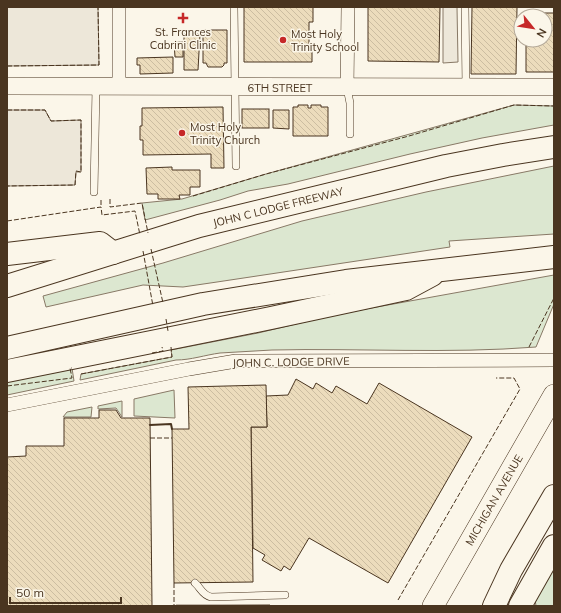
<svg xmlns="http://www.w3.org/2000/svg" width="561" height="613" viewBox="0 0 561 613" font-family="Mulish,sans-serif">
	<defs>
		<pattern id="building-back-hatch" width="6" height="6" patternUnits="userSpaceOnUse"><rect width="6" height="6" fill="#ecdcbc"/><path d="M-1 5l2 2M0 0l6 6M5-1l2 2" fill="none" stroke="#ccbda1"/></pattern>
	</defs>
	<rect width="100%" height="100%" fill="#fbf6e9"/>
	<g fill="#dce7d0" stroke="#887966">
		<polygon points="514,105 554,106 554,125 482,138 410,154 288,184 248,191 220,200 145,220 142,203 182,199 266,174"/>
		<polygon points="554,166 554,234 449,241 450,247 217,282 183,287 143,285 46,307 43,296 163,263 302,221 426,192"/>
		<path d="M554 275V304L536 347C448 354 360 348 272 350 255 351 237 352 220 353 205 355 191 360 176 360L80 380 81 374 172 357 171 350 258 333 338 314Z"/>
		<polygon points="72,368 74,381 7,395 7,381"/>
		<polygon points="174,390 175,418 134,416 134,399"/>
		<polygon points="122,401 122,417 116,408 98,409 98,406"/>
		<polygon points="92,407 91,417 63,417 67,412"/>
		<polygon points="554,566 554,606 536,606 535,599"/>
	</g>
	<g fill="#ede7d9" stroke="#887966">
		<polygon points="7,7 98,7 99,65 7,66"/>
		<polygon points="443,7 457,7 458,62 443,63"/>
		<polygon points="7,110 45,110 51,121 81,120 81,172 76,172 75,185 7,186"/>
		<polygon points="176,605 270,605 176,606"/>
	</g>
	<g fill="url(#building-back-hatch)" stroke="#4a3520">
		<polygon points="244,7 313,7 313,22 309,22 309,44 312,44 312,62 244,62"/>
		<polygon points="368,7 440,7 439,62 368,61"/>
		<polygon points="472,7 517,7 516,74 471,74"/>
		<polygon points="526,13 554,13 554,72 526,72 526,40 545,40 545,16 526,16"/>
		<polygon points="203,30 227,30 227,63 224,63 224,65 222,67 208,67 206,63 203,63"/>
		<polygon points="184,34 200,34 198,70 184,70"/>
		<polygon points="174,42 183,42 183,57 175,57"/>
		<polygon points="173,57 173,73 140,74 140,65 137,65 137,58"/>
		<polygon points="298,105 308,105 308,108 311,108 311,105 321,105 321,107 328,107 328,136 293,136 293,107 298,107"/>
		<polygon points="223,107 224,168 211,168 211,154 143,155 143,140 140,140 140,126 142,126 142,108"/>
		<rect x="242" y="109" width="27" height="19"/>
		<polygon points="273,110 289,110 289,129 273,128"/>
		<polygon points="172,167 172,170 200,170 200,187 190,187 190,195 179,195 180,199 158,199 158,194 147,194 146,168"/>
		<polygon points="296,379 313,389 316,383 332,393 336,386 367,404 379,383 472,437 388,583 309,538 290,570 284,566 281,571 262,560 265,555 253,548 251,427 267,427 266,396 288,395"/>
		<polygon points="266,385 267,427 251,427 253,582 174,583 172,429 189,429 188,387"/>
		<polygon points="99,410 116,410 121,418 150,418 152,606 7,606 7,457 26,456 26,446 64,446 64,418 99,418"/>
	</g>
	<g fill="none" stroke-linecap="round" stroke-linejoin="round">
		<g stroke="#4a3520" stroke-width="8">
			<g id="service">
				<polyline points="234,7 236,166"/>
				<polyline points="465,7 466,87"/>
				<polyline points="347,88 350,103 350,134"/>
				<polyline points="94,192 96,87"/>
				<path d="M195 583C201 588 202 595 211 597L285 595"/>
			</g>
		</g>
		<g stroke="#4a3520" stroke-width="14">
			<g id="minor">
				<polyline points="119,7 119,87"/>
				<polyline points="347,88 348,7"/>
				<polyline points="7,405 189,369 236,361 554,360"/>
			</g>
		</g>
		<g stroke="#4a3520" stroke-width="18">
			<polyline id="tertiary" points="7,86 554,87"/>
		</g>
		<g stroke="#4a3520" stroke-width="22">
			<polyline id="primary" points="433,606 554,395"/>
		</g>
		<g stroke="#4a3520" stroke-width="24">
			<g id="motorway">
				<polyline points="7,254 100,243 113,253"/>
				<polyline points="7,286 199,226 446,166 503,155 554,147"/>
				<polyline points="7,348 203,304 346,281 554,257"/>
				<polyline points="7,371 271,318 406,289 432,275"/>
				<polyline points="494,606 511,570 554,496"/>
				<polyline points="520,606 554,546"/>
			</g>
		</g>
		<use href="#service" stroke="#fbf6e9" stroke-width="7"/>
		<use href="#minor" stroke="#fbf6e9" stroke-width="13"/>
		<use href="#tertiary" stroke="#fbf6e9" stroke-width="17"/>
		<use href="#primary" stroke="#fbf6e9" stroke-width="21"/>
		<use href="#motorway" stroke="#fbf6e9" stroke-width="22"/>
		<g stroke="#4a3520" stroke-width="1" stroke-dasharray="5 2" stroke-linecap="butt">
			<polyline points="7,66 99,65 98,7"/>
			<polyline points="7,110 45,110 51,121 81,120 81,172 76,171 75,185 7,186"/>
			<polyline points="193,196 266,174 409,136 514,105 554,106"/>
			<polyline points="110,199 110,207 142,203 148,233"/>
			<polyline points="101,200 101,207"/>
			<polyline points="7,221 101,207 102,215 135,211 140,235"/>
			<polyline points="151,249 163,303"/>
			<polyline points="143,251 153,306"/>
			<polyline points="166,319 168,331"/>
			<polyline points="529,347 554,298"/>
			<polyline points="152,353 163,351 162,347"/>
			<polyline points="81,374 172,357 171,347"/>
			<polyline points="7,386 72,378 70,368 72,368"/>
			<polyline points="150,438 172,438"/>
			<polyline points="174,583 174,606"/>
			<polyline points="398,600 520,389 514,378 496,378"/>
		</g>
		<polyline stroke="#4a3520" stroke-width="2" points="150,425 171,424 172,429"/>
	</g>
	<g fill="#c62828" stroke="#fbf6e9" stroke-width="1.5">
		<path d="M181 12h4v4h4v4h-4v4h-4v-4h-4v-4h4z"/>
		<circle cx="283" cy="40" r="4"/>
		<circle cx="182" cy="133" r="4"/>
	</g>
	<g text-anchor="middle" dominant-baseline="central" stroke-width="3" stroke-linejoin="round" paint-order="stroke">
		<g font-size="11" fill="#4a3520" stroke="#fbf6e9" text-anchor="start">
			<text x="183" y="32" text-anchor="middle">St. Frances<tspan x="183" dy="13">Cabrini Clinic</tspan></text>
			<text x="291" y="34">Most Holy<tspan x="291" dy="13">Trinity School</tspan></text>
			<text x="190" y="127">Most Holy<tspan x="190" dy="13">Trinity Church</tspan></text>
		</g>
		<g font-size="11" fill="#4a3520" stroke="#fbf6e9">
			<text x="280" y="88">6TH STREET</text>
			<text transform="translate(278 207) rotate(-14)">JOHN C LODGE FREEWAY</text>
			<text transform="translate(291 362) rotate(-1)">JOHN C. LODGE DRIVE</text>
			<text transform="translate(494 500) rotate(-60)">MICHIGAN AVENUE</text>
		</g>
	</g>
	<rect width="561" height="613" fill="none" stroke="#4a3520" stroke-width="16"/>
	<g transform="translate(533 28) rotate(120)"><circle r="19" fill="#fbf6e9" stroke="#b4a999"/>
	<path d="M0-3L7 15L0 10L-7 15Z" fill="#c62828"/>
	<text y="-6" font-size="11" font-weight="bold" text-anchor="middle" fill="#4a3520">N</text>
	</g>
	<path d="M10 597v6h111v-6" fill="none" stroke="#4a3520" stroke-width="2"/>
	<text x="16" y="597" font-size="12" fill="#4a3520" stroke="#fbf6e9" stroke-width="3" paint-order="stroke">50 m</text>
</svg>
